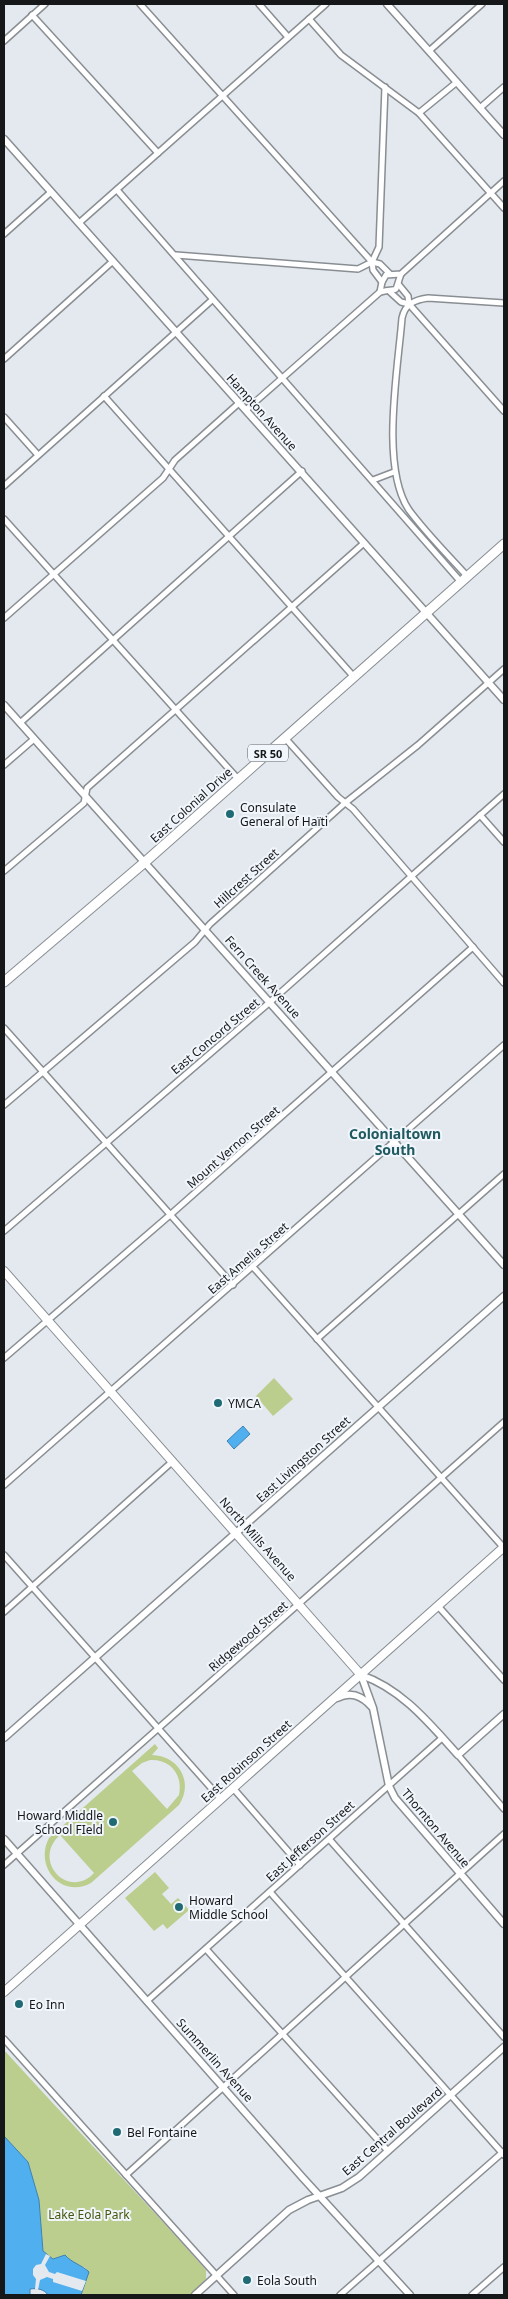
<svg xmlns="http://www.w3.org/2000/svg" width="508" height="2299" viewBox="0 0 508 2299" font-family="'Noto Sans',sans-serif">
	<rect width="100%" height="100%" fill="#e4e9ef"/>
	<g fill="#bcce8e" fill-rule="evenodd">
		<polygon points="274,1378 293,1399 273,1416 256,1396"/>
		<path d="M155 1744 158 1748 152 1755C179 1756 194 1782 179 1805L91 1883C61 1899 34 1866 49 1838ZM150 1760C171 1759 183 1775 179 1795L167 1809 132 1771 142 1763ZM60 1835 94 1873C69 1900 31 1861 60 1835Z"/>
		<polygon points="155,1872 169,1888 162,1894 171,1904 178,1898 189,1910 167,1929 163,1924 154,1931 125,1898"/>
		<path d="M4 2050C71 2124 140 2195 206 2270V2279L190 2295H81L86 2279V2268L72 2263 65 2255 53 2259 43 2251 39 2200 28 2162 4 2136Z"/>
	</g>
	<g fill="#50afee" stroke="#3f81ae">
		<polygon points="243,1426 250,1434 234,1449 227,1441"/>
		<path d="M4 2136 28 2162 39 2200 43 2251 53 2259 65 2255C72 2263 82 2265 89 2272L81 2295H48C44 2289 37 2288 30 2289V2295H4Z"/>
	</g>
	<polygon fill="#e4e9ef" points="46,2254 50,2256 45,2265 49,2272 55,2274 57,2272 86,2281 82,2291 53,2282 53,2279 47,2277 40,2280 38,2290 35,2289 36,2279 33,2275 33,2269 36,2265 41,2264"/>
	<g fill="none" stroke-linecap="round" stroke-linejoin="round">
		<g stroke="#898e93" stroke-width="8">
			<g id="minor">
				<polyline points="140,4 372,262 380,264 390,274"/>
				<polyline points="259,4 288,37"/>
				<polyline points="32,15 158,153"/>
				<polyline points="309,19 341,55 419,113 504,208"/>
				<polyline points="4,41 45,4"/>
				<polyline points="429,51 482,4"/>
				<polyline points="480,108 504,87"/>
				<polyline points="419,113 457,82"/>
				<polyline points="117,190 461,582"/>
				<polyline points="79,223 326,4"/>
				<polyline points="4,234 51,192"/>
				<polyline points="176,255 358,269 372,262 379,247 385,87"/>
				<polyline points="372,262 373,270 382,282"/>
				<polyline points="399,285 408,296 409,304 504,411"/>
				<path d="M380 292C401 287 393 296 401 274"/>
				<polyline points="390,292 401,302 409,304"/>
				<polyline points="4,359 113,261"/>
				<polyline points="104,396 354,677"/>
				<polyline points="246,410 380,292 382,282 386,275 401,274 504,181"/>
				<polyline points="4,417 38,455"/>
				<polyline points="373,480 394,472"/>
				<polyline points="4,486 212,300"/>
				<polyline points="4,519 238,779"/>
				<path d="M467 576C448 555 426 533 409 510 380 467 398 369 402 318 405 304 414 300 428 298L504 303"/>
				<polyline points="4,618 163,478 175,460 239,403"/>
				<polyline points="20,723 302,471"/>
				<polyline points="285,738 338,797 353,809 504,983"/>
				<polyline points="4,765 34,739"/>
				<polyline points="480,815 504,842"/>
				<polyline points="4,871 84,803 87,788 364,543"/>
				<polyline points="4,1028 233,1285"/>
				<polyline points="4,1105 195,942 210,924 345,803 418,745 504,669"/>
				<polyline points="4,1231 270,1002 504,794"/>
				<polyline points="253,1267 504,1548"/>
				<polyline points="317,1339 504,1174"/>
				<polyline points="4,1358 170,1215 473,947"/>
				<polyline points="4,1485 504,1045"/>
				<polyline points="4,1555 221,1799"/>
				<polyline points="438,1606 504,1680"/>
				<polyline points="4,1612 173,1461"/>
				<polyline points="458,1755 504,1809"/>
				<polyline points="233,1788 300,1865"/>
				<polyline points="329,1839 504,2037"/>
				<polyline points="4,1865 504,1422"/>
				<polyline points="270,1892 504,2155"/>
				<polyline points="206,1949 388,2151"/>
				<polyline points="147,2001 442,1738"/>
				<polyline points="4,2039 234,2295"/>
				<polyline points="126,2175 504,1834"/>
				<polyline points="340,2295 503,2152"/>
				<polyline points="472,2295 504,2267"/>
			</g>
		</g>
		<g stroke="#898e93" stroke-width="9">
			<g id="tertiary">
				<polyline points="387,4 504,135"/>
				<polyline points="4,139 504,700"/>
				<polyline points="4,705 504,1265"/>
				<polyline points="361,1675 373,1708 389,1786 395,1798 504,1924"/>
				<path d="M361 1675C402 1689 430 1724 458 1755L504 1714"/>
				<path d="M337 1698C351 1691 362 1696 372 1707"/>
				<polyline points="4,1738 504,1296"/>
				<polyline points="4,1839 303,2178 410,2295"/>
				<polyline points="195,2295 289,2210 308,2200 342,2188 359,2177 504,2047"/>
			</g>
		</g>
		<g stroke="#898e93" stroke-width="10">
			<g id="secondary">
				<polyline points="4,1271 361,1675"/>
				<polyline points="4,1992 504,1547"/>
			</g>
		</g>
		<g stroke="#898e93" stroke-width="11">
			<polyline id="trunk" points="4,982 145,862 504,544"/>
		</g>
		<use href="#minor" stroke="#fff" stroke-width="5"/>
		<use href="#tertiary" stroke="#fff" stroke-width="6"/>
		<use href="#secondary" stroke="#fff" stroke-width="8"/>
		<use href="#trunk" stroke="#fff" stroke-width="9"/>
	</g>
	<g fill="#206b73" stroke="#f1f6fc" stroke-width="2">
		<circle cx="230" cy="814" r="5"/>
		<circle cx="218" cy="1403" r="5"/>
		<circle cx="113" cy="1822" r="5"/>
		<circle cx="179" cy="1907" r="5"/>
		<circle cx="19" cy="2004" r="5"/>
		<circle cx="117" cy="2132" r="5"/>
		<circle cx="247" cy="2280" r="5"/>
	</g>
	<g text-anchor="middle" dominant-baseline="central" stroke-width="4" stroke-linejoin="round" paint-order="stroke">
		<rect fill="#f1f6fc" stroke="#585a5d" stroke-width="1" x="248" y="744.5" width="40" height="17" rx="4"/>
		<g font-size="11" font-weight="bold" fill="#161719">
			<text x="268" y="753">SR 50</text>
		</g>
		<g font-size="12" fill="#161719" stroke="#f1f6fc">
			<text transform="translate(262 412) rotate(48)">Hampton Avenue</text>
			<text transform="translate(191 805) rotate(-42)">East Colonial Drive</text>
			<text transform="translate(246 878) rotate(-42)">Hillcrest Street</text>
			<text transform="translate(263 977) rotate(48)">Fern Creek Avenue</text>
			<text transform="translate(215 1036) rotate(-40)">East Concord Street</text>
			<text transform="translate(233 1147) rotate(-41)">Mount Vernon Street</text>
			<text transform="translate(248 1258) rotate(-41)">East Amelia Street</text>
			<text transform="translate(303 1459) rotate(-42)">East Livingston Street</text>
			<text transform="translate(258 1539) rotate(48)">North Mills Avenue</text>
			<text transform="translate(248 1636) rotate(-41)">Ridgewood Street</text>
			<text transform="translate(246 1761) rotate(-42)">East Robinson Street</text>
			<text transform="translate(436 1828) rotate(50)">Thornton Avenue</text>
			<text transform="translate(310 1841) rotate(-42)">East Jefferson Street</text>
			<text transform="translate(215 2060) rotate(48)">Summerlin Avenue</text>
			<text transform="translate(392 2131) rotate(-41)">East Central Boulevard</text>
		</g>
		<g font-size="12" fill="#161719" stroke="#f1f6fc" text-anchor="start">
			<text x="240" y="807">Consulate<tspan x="240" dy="14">General of Haïti</tspan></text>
			<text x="228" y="1403">YMCA</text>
			<text x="103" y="1815" text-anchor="end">Howard Middle<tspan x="103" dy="14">School FIeld</tspan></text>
			<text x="189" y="1900">Howard<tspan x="189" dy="14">Middle School</tspan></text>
			<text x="29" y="2004">Eo Inn</text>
			<text x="127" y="2132">Bel Fontaine</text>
			<text x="257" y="2280">Eola South</text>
		</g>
		<g font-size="12" fill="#47560e" stroke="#f1f6fc">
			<text x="89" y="2214">Lake Eola Park</text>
		</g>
		<g font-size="14" font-weight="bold" fill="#205a60" stroke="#f1f6fc">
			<text x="395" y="1133">Colonialtown<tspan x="395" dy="16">South</tspan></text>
		</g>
	</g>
	<rect width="508" height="2299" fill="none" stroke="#161719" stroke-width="10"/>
</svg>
